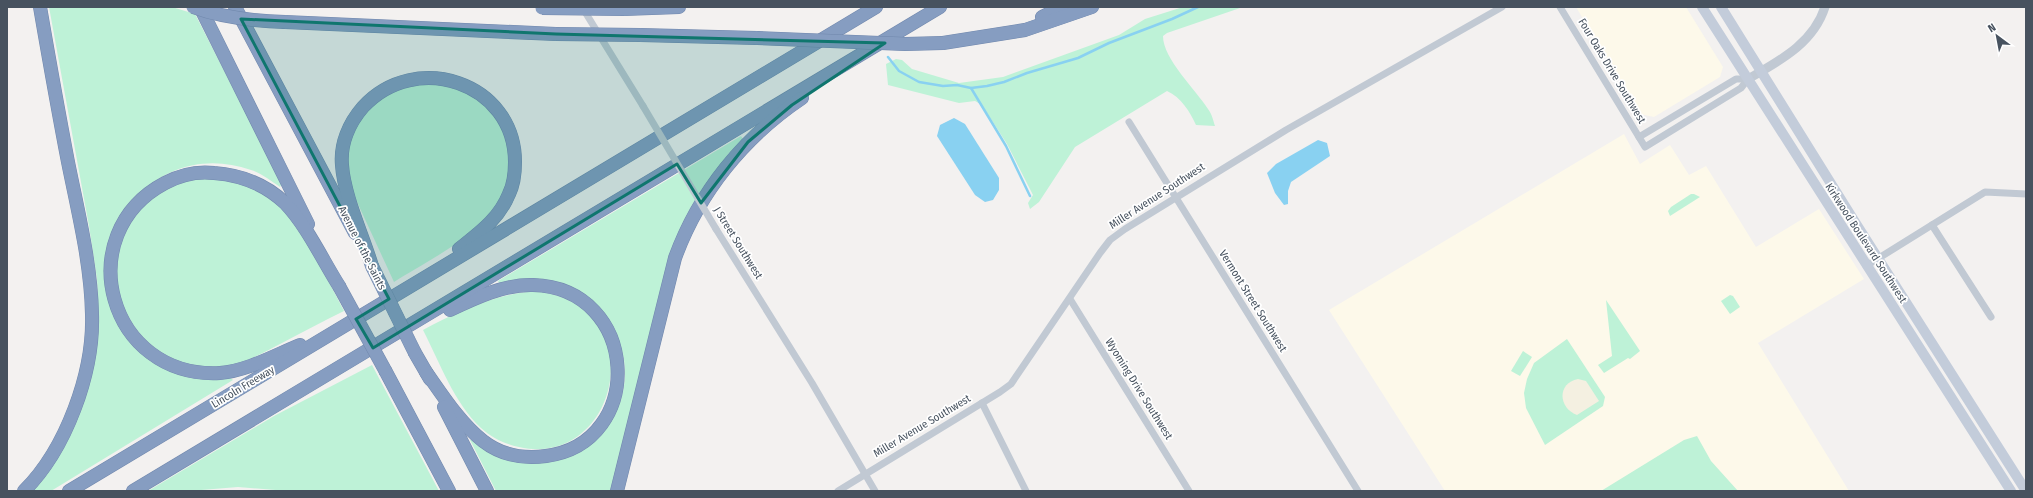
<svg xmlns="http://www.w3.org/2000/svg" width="2033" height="498" viewBox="0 0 2033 498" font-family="'Fira Sans Condensed',sans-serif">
	<rect width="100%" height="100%" fill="#f3f1f0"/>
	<g fill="#fdf9ea">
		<polygon points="1576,7 1686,7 1723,67 1720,77 1654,117 1640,114"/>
		<polygon points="1624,134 1640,164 1670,145 1689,175 1706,166 1756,247 1819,209 1864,279 1758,343 1849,491 1445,491 1329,310"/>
	</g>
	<g fill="#bef2d7">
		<path d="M49 7H172L195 14 282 183 280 187C271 181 261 173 251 170 137 130 53 278 145 356 168 376 200 382 230 377L233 380 51 491H30L68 437 98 299 97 279 89 226Z"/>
		<path d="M1183 7H1243L1167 33 1163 36C1163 59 1196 90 1208 109 1212 114 1213 120 1215 126L1196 125C1190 112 1181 97 1167 91L1075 147 1039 202 1030 209 1028 203 1033 195 1007 144 982 105 975 101 959 103 888 85 886 64 896 59 902 60 912 69 959 83 1003 77 1119 35 1145 19Z"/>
		<path d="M411 83C424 84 441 82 453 86 510 102 527 177 487 219 465 242 421 265 394 282L352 191 347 156 351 137 361 118 379 97Z"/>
		<path d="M741 136 743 139 729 153 704 186 691 207 673 247 611 491H496L470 440 473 439 555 460C570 447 585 435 600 423 604 419 612 415 616 409 625 396 626 375 624 360 617 317 581 280 535 279 523 279 511 282 500 285L498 281Z"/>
		<path d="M227 176 260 188 292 218 317 259 344 311C323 321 303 332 282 343 264 352 245 364 224 367 137 376 84 276 140 210 147 201 155 193 165 188 184 178 206 178 227 176Z"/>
		<polygon points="1691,194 1694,194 1700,197 1670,216 1668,211 1671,207"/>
		<path d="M541 291C548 293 557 295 564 298 649 334 609 468 519 447 505 444 492 438 481 428 454 403 440 363 423 330 459 311 499 292 541 291Z"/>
		<polygon points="1730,295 1733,296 1740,307 1730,314 1721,301"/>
		<polygon points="1606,300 1640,351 1630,359 1628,358 1604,373 1598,365 1612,356"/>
		<polygon points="1567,339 1605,397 1603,406 1545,445 1526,408 1524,393 1527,379 1534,363"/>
		<polygon points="1523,351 1532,357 1520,376 1511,371"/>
		<polygon points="372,365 439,491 288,491 238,487 189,491 148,491 274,416"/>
		<polygon points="1697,436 1711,461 1738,491 1601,491 1684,440"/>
	</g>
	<path fill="#f4f0e1" d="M1578 379 1586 381 1599 401 1577 415C1558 408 1557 383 1578 379Z"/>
	<g fill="#89d1f1">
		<polygon points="954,118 965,124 999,178 999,190 993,200 985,202 975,195 937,136 940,125"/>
		<polygon points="1318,140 1327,143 1330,156 1291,182 1288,191 1288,204 1284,205 1275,193 1267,173 1276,164"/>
	</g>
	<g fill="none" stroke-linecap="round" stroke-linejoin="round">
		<g stroke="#89d1f1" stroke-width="2.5">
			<polyline points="888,57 899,71 919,82 943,86 957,85 971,88 987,86 1004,82 1027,73 1078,58 1109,43 1172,19 1198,7"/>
			<polyline points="971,88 1006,146 1030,196"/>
		</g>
		<g stroke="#7188ad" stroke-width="14">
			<g id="motorway">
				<polyline points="200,7 308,224"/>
				<polyline points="235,7 355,233"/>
				<polyline points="624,9 679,7"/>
				<polyline points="1042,17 1062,7"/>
				<polyline points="285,22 556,34"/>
				<polyline points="640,35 757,38"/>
				<polyline points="943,43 1025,30 1092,7"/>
				<path d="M372 266C363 236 344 196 342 165 340 144 349 123 363 107 415 50 515 82 515 162 515 173 514 184 509 194 499 219 479 233 459 249"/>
				<path d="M300 345C275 355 247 371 220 373 108 379 69 234 165 183 180 175 197 171 214 173 241 175 265 184 285 203 307 226 322 259 339 286"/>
				<polyline points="415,353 430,379"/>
				<polyline points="386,372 449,491"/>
				<path d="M426 372C443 396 460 423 483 441 501 455 524 459 546 456 647 443 640 288 533 285 505 284 475 298 450 310"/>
				<polyline points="444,407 487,491"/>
				<path d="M24 491C66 449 94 373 92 314 91 263 78 212 68 162 58 110 49 59 40 7"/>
				<polyline points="69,491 876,7"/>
				<polyline points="133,491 940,7"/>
				<path d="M617 491 675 258C699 192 744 137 802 98"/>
			</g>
		</g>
		<g stroke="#c1c9d3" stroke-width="7">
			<polyline points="582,7 643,106"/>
			<polyline points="1560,7 1645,147 1741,88 1748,79"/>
			<polyline points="1129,122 1358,491"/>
			<polyline points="1639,137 1736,79 1748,79"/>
			<polyline points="1932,225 1991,317"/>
			<polyline points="716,229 812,383 875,491"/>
			<polyline points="1866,266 1985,192 2026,194"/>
			<polyline points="1070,299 1189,491"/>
			<polyline points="982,403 1026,491"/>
			<polyline points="838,491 1000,392 1011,384 1100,253 1110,240 1125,229 1286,130 1502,7"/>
		</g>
		<path stroke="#c1c9d3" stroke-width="9" d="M1748 79C1779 61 1813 44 1825 7"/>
		<g stroke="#c3ccda" stroke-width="10">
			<polyline points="1702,7 2011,491"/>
			<polyline points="1721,7 1853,219 2026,491"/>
		</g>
		<use href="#motorway" stroke="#869dc1" stroke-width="13"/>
		<g stroke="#7188ad" stroke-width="14" stroke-linecap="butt">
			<g id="motorway-bridge">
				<path d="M193 7C223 18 253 21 285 22"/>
				<polyline points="542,8 624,9"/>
				<polyline points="556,34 640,35"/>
				<polyline points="757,38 905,44 943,43"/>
				<polyline points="372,266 415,353"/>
				<polyline points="339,286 386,372"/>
			</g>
		</g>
		<polyline stroke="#c1c9d3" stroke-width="7" points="643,106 716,229"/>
		<use href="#motorway-bridge" stroke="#869dc1" stroke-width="13"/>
	</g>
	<path fill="#0f766e" fill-opacity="0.2" stroke="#0f766e" stroke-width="3" stroke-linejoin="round" d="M241 19 556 34 885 43 792 105 748 142 701 203 677 164 373 348 356 319 389 299Z"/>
	<g text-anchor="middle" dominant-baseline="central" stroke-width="3.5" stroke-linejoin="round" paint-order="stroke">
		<g font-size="11" fill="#47525f" stroke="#fff">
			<text transform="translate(1612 71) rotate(59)">Four Oaks Drive Southwest</text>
			<text transform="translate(1157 196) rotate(-33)">Miller Avenue Southwest</text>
			<text transform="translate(738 243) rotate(58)">J Street Southwest</text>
			<text transform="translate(1866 243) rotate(57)">Kirkwood Boulevard Southwest</text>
			<text transform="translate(362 248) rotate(63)">Avenue of the Saints</text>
			<text transform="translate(1253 301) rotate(58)">Vermont Street Southwest</text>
			<text transform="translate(243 387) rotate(-31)">Lincoln Freeway</text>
			<text transform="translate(1139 389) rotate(58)">Wyoming Drive Southwest</text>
			<text transform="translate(922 426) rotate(-31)">Miller Avenue Southwest</text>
		</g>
	</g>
	<rect width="2033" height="498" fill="none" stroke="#47525f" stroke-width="16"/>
	<g transform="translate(1997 36) rotate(328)" stroke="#ffffff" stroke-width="3" paint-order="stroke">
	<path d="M0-3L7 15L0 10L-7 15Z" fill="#47525f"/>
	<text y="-6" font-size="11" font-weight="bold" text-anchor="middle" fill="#47525f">N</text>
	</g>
</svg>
